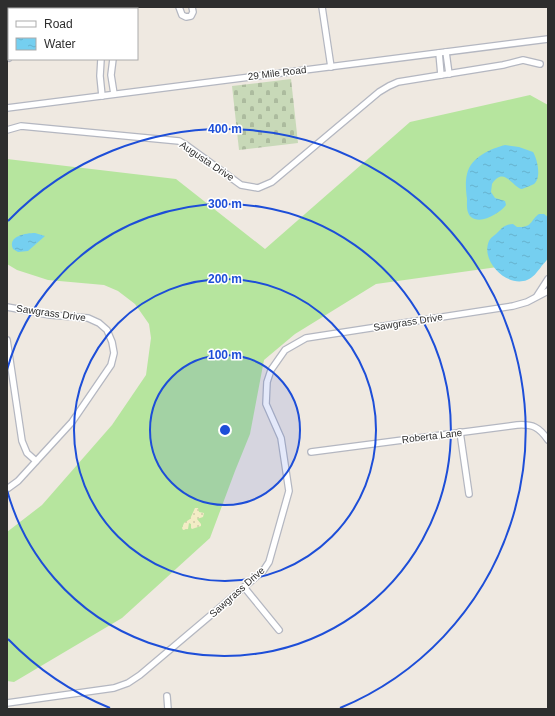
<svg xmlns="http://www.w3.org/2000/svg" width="555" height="716" viewBox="0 0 555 716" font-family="Helvetica,sans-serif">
	<defs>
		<pattern id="sand-dots" width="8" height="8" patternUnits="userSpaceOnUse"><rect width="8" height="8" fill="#f3ecc5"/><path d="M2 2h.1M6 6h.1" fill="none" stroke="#d1cbaa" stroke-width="1.8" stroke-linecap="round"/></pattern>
		<pattern id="cemetery-stones" width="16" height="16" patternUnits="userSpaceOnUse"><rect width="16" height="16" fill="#c8d9b8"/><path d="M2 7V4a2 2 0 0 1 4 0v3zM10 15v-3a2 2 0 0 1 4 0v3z" fill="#acbb9e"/></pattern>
		<pattern id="water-ripples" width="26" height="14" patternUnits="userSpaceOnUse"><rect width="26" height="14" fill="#75cff0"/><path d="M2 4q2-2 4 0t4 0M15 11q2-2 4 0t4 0" fill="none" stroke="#66b2ce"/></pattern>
	</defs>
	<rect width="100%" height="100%" fill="#efe9e1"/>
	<polygon fill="#b6e59e" points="530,95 548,105 548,260 376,284 295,334 264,360 250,434 235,471 210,538 122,618 14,682 7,681 7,532 42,505 112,425 146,375 151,338 149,324 135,304 118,291 104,285 48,280 17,270 7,264 7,159 176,179 265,249 410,122"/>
	<polygon fill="url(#sand-dots)" points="195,508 198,508 199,512 204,513 203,517 197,519 201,524 201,526 192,529 191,528 191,524 189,523 188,529 183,530 182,528 184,523 190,519"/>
	<polygon fill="url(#cemetery-stones)" points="291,79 298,143 239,150 232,86"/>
	<g fill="url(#water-ripples)">
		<path d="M505 145 519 147 533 152C537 158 542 178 534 184 531 186 526 187 522 189 513 188 504 165 492 184L491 192 495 198 505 201 506 205C500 213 481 225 471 217 466 212 467 204 467 199 466 191 465 182 467 174 471 157 490 149 505 145Z"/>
		<path d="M539 214H544L548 217C548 225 550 251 548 257 547 261 543 264 541 267 537 272 533 278 527 280 507 288 480 261 489 241 491 237 494 236 497 233 502 228 505 224 513 224L517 227C533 228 530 220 539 214Z"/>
		<path d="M35 233 45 236 28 251 18 252 13 249C7 236 26 233 35 233Z"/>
	</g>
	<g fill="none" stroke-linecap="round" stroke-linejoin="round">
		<g stroke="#b4b7c1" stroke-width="8">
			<g id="minor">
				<polyline points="55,7 56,9"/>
				<polyline points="114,7 114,9"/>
				<polyline points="125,7 125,9"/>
				<polyline points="179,7 182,15 186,17 191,16 193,12 192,7"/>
				<polyline points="322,7 331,67"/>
				<polyline points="446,52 449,74"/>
				<polyline points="439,53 441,75"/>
				<polyline points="7,57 9,58"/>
				<polyline points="101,59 100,76 102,96"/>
				<polyline points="113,59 111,75 114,94"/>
				<polyline points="7,108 548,39"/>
				<polyline points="7,130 21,126 179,141 186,145 241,185 258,188 272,182 379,92 389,86 398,82 503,65 523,60 540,64"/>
				<polyline points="537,296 548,279"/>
				<polyline points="7,307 50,315 88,318 99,323 107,330 112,342 114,353 111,365 72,422 18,481 7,489"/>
				<polyline points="7,340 22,441 27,453 36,461"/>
				<polyline points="460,432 469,494"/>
				<path d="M311 452 517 425C533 424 539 427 548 440"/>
				<polyline points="244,587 279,630"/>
				<polyline points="167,696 168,709"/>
				<polyline points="7,703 114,688 128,683 140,675 263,571 269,562 289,491 281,438 266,404 267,382 271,370 285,350 306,338 513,306 527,302 548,291"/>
			</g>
		</g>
		<use href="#minor" stroke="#fff" stroke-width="5.5"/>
	</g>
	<circle cx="225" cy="430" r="75" fill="#1d4ed8" fill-opacity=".12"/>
	<g fill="none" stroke="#1d4ed8" stroke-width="2">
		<circle cx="225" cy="430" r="75"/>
		<circle cx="225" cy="430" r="151"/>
		<path d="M7 370A226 226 0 1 1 7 490"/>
		<path d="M110 708A301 301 0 0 1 8 639M8 221A301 301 0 1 1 340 708"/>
	</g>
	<g text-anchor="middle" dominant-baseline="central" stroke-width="3" stroke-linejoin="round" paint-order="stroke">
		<g font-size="10" fill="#2e2e2e" stroke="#fff">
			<text transform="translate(277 73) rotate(-7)">29 Mile Road</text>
			<text transform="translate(207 161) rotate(34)">Augusta Drive</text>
			<text transform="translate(51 313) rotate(8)">Sawgrass Drive</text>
			<text transform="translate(408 322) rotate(-9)">Sawgrass Drive</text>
			<text transform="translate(432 436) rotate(-7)">Roberta Lane</text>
			<text transform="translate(237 592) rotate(-42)">Sawgrass Drive</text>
		</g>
	</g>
	<circle cx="225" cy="430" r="6" fill="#1d4ed8" stroke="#fff" stroke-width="2"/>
	<g font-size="12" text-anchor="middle" font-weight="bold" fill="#1d4ed8" stroke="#fff" stroke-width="3" stroke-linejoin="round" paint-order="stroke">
		<text x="225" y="133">400 m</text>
		<text x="225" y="208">300 m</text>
		<text x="225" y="283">200 m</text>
		<text x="225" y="359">100 m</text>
	</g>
	<rect width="555" height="716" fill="none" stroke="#2e2e2e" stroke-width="16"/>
	<rect x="8" y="8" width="130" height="52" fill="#ffffff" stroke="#ababab"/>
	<rect x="16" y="21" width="20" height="6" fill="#ffffff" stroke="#ababab"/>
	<text x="44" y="28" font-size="12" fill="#2e2e2e">Road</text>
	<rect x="16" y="38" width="20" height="12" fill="url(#water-ripples)" stroke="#ababab"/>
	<text x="44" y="48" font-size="12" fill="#2e2e2e">Water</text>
</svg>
